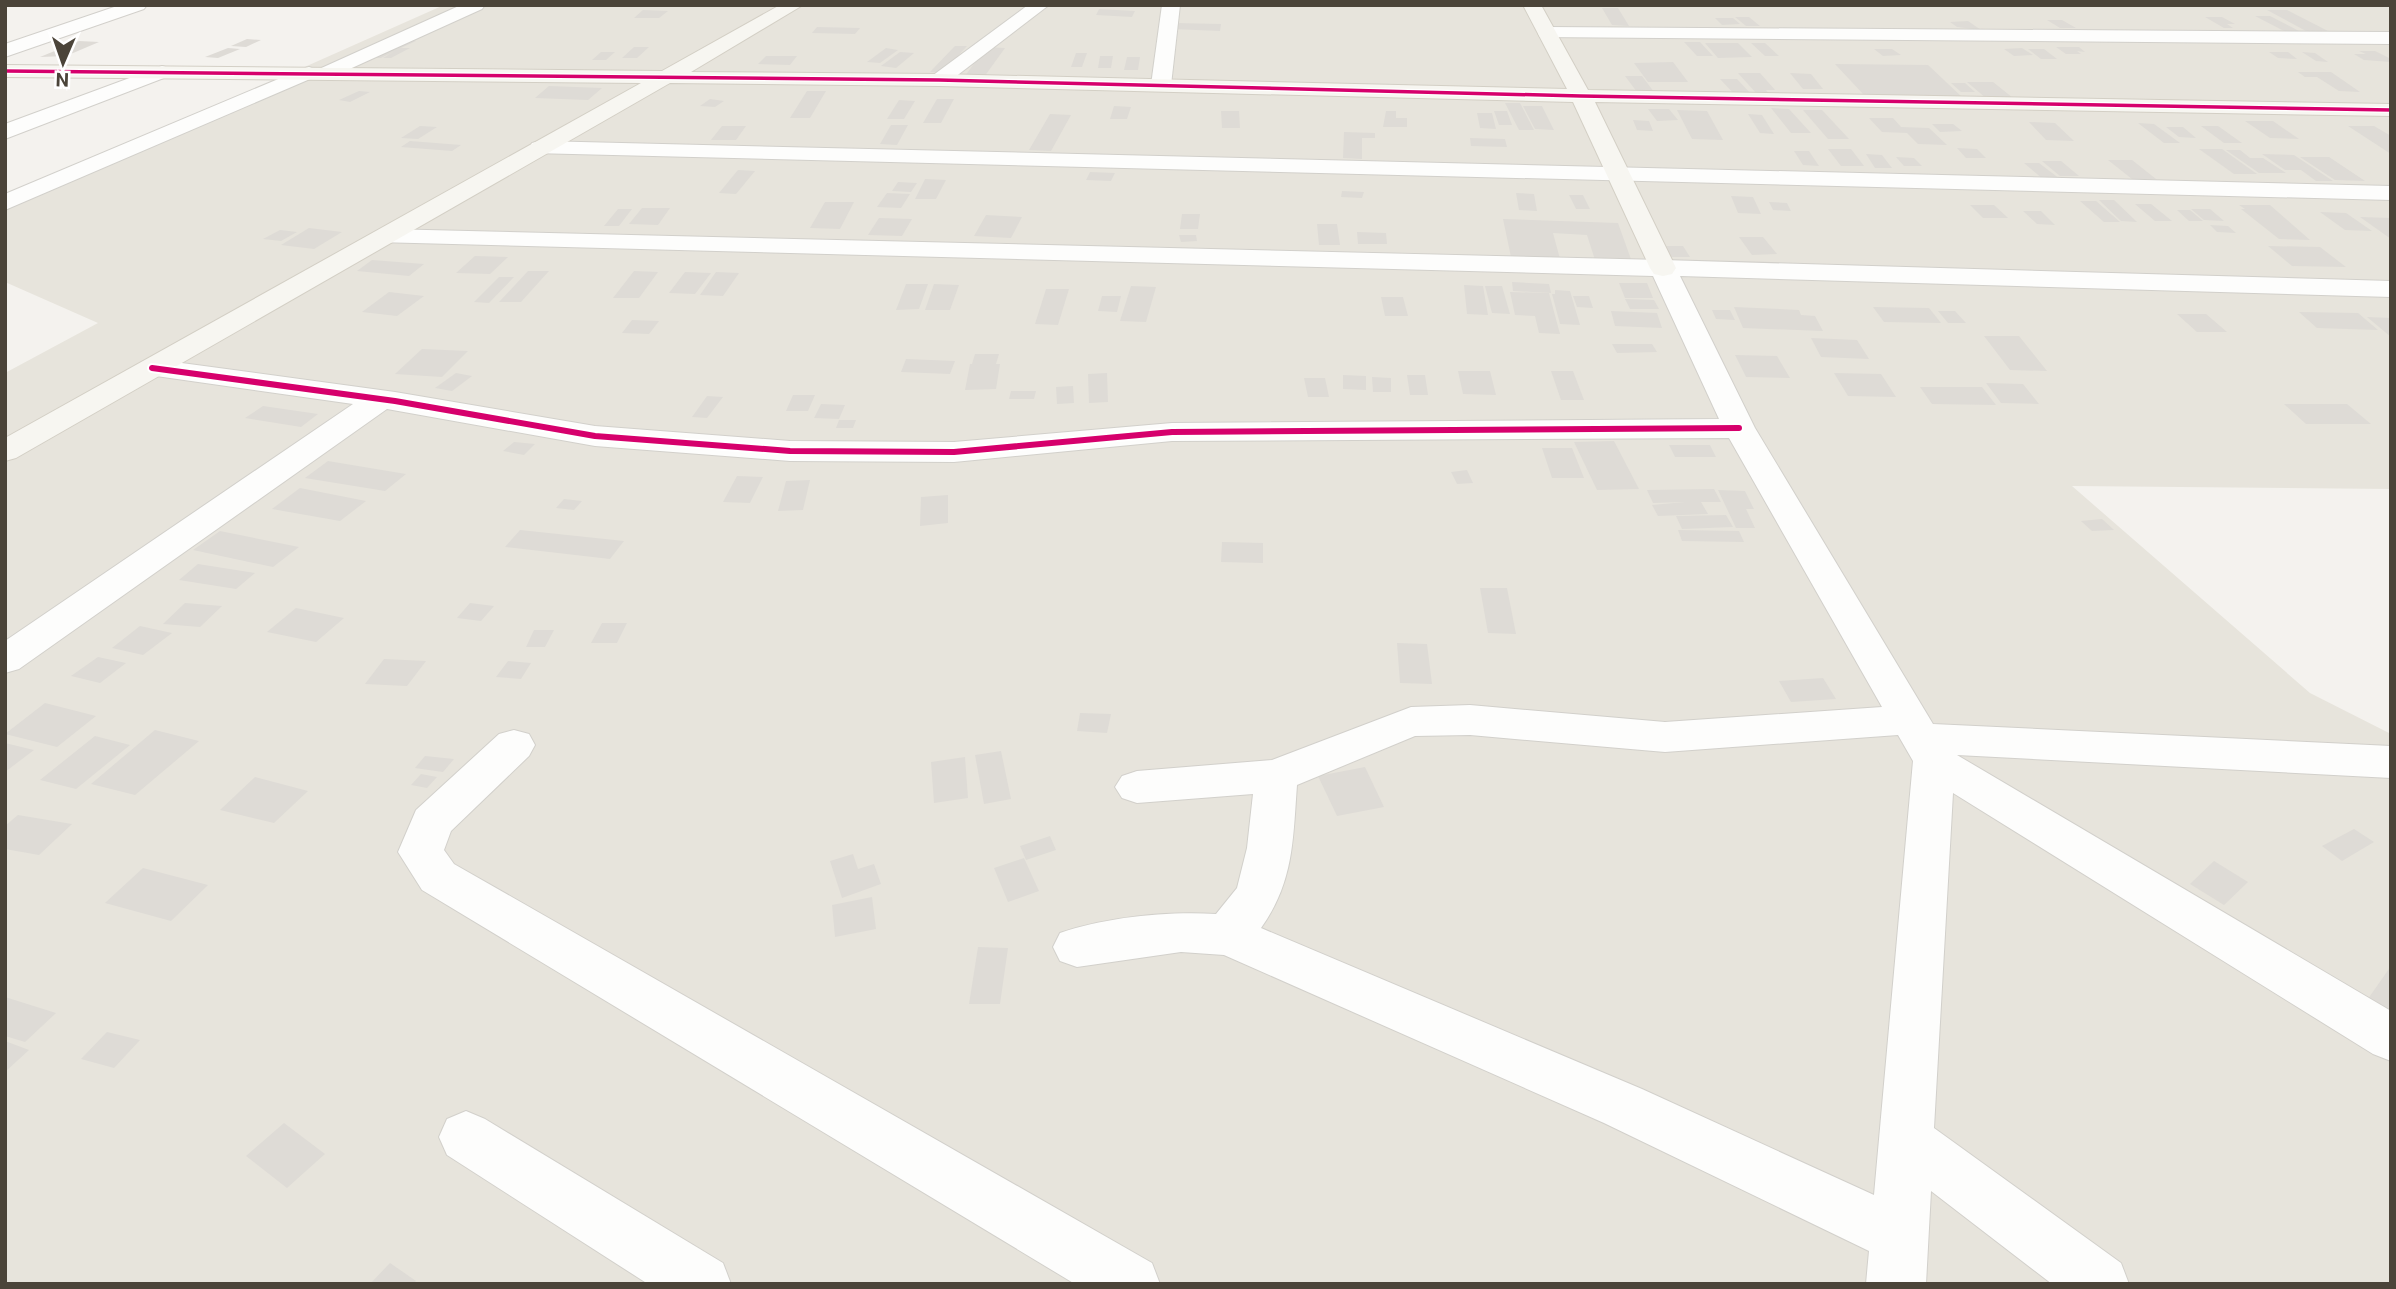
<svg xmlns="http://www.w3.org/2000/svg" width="2396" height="1289" viewBox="0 0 2396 1289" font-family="Roboto,sans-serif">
	<rect width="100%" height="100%" fill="#f4f2ee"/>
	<polygon fill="#e7e4dc" points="444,5 2391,5 2391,489 2072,486 2310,693 2391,734 2391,1284 5,1284 5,373 98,323 5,282 5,200"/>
	<g fill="#dedbd6">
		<polygon points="1602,8 1618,8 1629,26 1612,25"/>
		<polygon points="1099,9 1135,11 1132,17 1096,15"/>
		<polygon points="643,10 668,11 659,18 634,18"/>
		<polygon points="2267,10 2287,10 2328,31 2306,31"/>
		<polygon points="2255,16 2270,16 2299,31 2284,31"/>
		<polygon points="1735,17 1749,17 1760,26 1746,26"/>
		<polygon points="2205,17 2222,17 2235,24 2227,24 2233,28 2224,28"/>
		<polygon points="1715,18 1733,18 1740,24 1722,25"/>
		<polygon points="2047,20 2062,20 2076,28 2060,28"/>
		<polygon points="1968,21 1981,30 1957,27 1950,22"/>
		<polygon points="1175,23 1221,24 1220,31 1172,29"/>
		<polygon points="817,27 860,28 855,34 812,33"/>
		<polygon points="247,39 261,40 246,47 231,46"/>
		<polygon points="403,40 416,41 401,48 410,48 391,58 383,58 393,52 381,58 368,58 390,48 400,48 390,47"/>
		<polygon points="79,41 99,42 66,56 40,57"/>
		<polygon points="1684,42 1700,42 1713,56 1697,56"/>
		<polygon points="1705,43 1738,43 1752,57 1718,58"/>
		<polygon points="1751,43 1765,43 1779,56 1765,56"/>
		<polygon points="955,46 967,46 942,73 930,72"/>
		<polygon points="634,47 649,47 637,58 622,58"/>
		<polygon points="986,47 1005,48 984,77 965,76"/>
		<polygon points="2056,47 2079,47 2085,52 2077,51 2081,54 2066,54"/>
		<polygon points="228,48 240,49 218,58 205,57"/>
		<polygon points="886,48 898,50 880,63 867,62"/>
		<polygon points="2022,48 2033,55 2014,56 2004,49"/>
		<polygon points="1874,49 1892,49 1901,55 1883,56"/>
		<polygon points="2028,49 2044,49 2057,59 2041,59"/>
		<polygon points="2359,51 2375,51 2391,59 2391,62 2364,60 2354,54 2366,54"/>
		<polygon points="601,52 615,52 606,60 592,60"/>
		<polygon points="900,52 914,53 896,68 881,66"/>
		<polygon points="2269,52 2288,52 2297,59 2278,58"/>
		<polygon points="2302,52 2315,53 2328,62 2316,61"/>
		<polygon points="1076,53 1087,53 1082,67 1071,67"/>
		<polygon points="766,56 797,56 790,65 758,64"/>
		<polygon points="1100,56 1113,56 1111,68 1098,68"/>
		<polygon points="1127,57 1140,57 1138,70 1124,70"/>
		<polygon points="1673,62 1688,82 1648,82 1634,63"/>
		<polygon points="1835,64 1928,65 1963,98 1865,96"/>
		<polygon points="2298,72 2331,72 2360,92 2339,91 2317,77 2305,77"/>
		<polygon points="1738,73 1760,73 1775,90 1766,90 1769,94 1757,94"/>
		<polygon points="1790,73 1811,74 1823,89 1803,89"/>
		<polygon points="1625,76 1642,76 1654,92 1637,92"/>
		<polygon points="1720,79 1737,79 1752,95 1735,95"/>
		<polygon points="1967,82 1993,82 2013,98 1986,98"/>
		<polygon points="1951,83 1965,83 1975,92 1961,92"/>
		<polygon points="549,86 602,88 588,100 535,98"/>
		<polygon points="359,91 370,92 350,102 339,100"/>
		<polygon points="807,91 826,91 810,118 790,118"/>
		<polygon points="710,99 724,101 715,107 700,106"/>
		<polygon points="937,99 954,99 941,123 923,123"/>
		<polygon points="899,100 915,101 904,119 887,119"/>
		<polygon points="1505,103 1520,103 1534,130 1519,130"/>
		<polygon points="1114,106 1131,107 1127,119 1110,119"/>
		<polygon points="1523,106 1542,106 1554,130 1535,129"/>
		<polygon points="1771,108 1789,109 1811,133 1791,133"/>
		<polygon points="1648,109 1669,109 1678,120 1657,121"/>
		<polygon points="1677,110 1707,111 1723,140 1692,139"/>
		<polygon points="1803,110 1822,110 1849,139 1828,139"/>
		<polygon points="1221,111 1239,111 1240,128 1222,128"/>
		<polygon points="1386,111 1396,111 1396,118 1407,118 1407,127 1383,127"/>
		<polygon points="1494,111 1507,111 1512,125 1499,125"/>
		<polygon points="1477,113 1492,113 1496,129 1480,128"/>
		<polygon points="1050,114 1071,115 1051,151 1029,150"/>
		<polygon points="1748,114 1762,115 1774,134 1760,133"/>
		<polygon points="1869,118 1893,118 1901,127 1929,128 1947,145 1918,144 1907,133 1882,132"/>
		<polygon points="1633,120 1649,121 1653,131 1637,130"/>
		<polygon points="2245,121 2273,121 2299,139 2270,138"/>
		<polygon points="2029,122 2055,123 2074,141 2046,140"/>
		<polygon points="2138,123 2154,124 2180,143 2164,143"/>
		<polygon points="1932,124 1953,124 1962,131 1940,132"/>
		<polygon points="891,125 908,125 897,145 880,144"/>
		<polygon points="420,126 437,127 418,139 401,138"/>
		<polygon points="722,126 746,126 736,140 711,140"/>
		<polygon points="2201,126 2218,126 2242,143 2224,143"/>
		<polygon points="2348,126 2374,126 2391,136 2391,154"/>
		<polygon points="2166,127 2183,127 2196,138 2179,137"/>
		<polygon points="1344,132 1375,133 1375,138 1362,138 1362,159 1343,158"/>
		<polygon points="1470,138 1505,139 1507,147 1471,146"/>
		<polygon points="410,141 461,145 452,151 401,147"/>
		<polygon points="1957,148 1977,149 1986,158 1966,158"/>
		<polygon points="1828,149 1851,149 1864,166 1841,166"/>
		<polygon points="2199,149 2222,149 2257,174 2234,174"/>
		<polygon points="2226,150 2240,150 2250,158 2263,158 2286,173 2259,173"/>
		<polygon points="1794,151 1809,151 1819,166 1803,165"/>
		<polygon points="1866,154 1882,155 1892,168 1875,168"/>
		<polygon points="2262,154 2294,155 2333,181 2316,181 2301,170 2285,170"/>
		<polygon points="1896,157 1914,158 1922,166 1904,166"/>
		<polygon points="2300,157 2329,157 2365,181 2335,180"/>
		<polygon points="2108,160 2132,160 2156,179 2132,179"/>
		<polygon points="2042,161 2061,161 2079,176 2060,176"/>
		<polygon points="2024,163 2039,163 2060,179 2044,180"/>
		<polygon points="738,170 755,171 736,194 719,193"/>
		<polygon points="1090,172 1115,173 1111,181 1086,180"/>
		<polygon points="925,179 946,180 936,199 915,199"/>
		<polygon points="898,182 917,183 911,192 892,191"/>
		<polygon points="1342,191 1364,192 1362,198 1341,197"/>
		<polygon points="887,193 910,194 901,208 877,207"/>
		<polygon points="1516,193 1534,194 1537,211 1519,210"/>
		<polygon points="1569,195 1583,195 1590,209 1576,209"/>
		<polygon points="1731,196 1753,197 1761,214 1738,213"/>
		<polygon points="2099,200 2114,200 2137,222 2121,221"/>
		<polygon points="2080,201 2096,201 2120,222 2104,222"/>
		<polygon points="825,202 854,202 840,229 810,228"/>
		<polygon points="1769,202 1787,203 1791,211 1773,210"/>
		<polygon points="2135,204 2151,204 2172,221 2155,221"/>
		<polygon points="1970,205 1994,205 2008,218 1983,218"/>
		<polygon points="2239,205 2270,205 2310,240 2279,239 2241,209 2245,209"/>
		<polygon points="642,208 670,208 658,225 629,224"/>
		<polygon points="618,209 632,209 619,226 604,226"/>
		<polygon points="2191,209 2210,209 2224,221 2204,220"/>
		<polygon points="2177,210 2190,210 2203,221 2189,221"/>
		<polygon points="2023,211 2041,211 2055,225 2037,224"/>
		<polygon points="2320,212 2346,213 2372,231 2345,230"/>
		<polygon points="1182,214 1200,214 1198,229 1180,229"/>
		<polygon points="986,215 1022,217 1011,238 974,236"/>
		<polygon points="2360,217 2391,218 2391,239"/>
		<polygon points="879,218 912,219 902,236 868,235"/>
		<polygon points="1503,219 1618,223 1632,262 1595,260 1587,235 1553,233 1560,259 1511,257"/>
		<polygon points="1317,224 1337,224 1340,245 1319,245"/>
		<polygon points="2210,225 2228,226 2236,233 2217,232"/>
		<polygon points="309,228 342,232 314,249 281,245"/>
		<polygon points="280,230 297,232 281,241 263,239"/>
		<polygon points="1357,232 1386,233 1387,244 1358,244"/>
		<polygon points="1179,235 1196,235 1197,241 1181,242"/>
		<polygon points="1739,237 1763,237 1777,254 1752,255"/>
		<polygon points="1661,246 1683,246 1690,257 1668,257"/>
		<polygon points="2268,246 2320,247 2346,267 2292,266"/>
		<polygon points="475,256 508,257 490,274 456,273"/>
		<polygon points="372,260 424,264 409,276 357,271"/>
		<polygon points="528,271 549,271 521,302 499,302"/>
		<polygon points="634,271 658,272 639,298 613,298"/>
		<polygon points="685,272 711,273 695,294 669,293"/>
		<polygon points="716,272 739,273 723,296 700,295"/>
		<polygon points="499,277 514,277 489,303 474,302"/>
		<polygon points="1512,282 1549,284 1551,293 1513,291"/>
		<polygon points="1619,283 1647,283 1653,298 1625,298"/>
		<polygon points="906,284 928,284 919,309 896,310"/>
		<polygon points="934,284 959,285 950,310 925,310"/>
		<polygon points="1464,285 1483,286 1488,315 1467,314"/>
		<polygon points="1131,286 1156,287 1146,322 1120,321"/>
		<polygon points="1485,286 1502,286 1510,314 1492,313"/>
		<polygon points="1046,289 1069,289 1058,325 1035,324"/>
		<polygon points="1555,290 1570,291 1580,325 1560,324 1552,294 1555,294"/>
		<polygon points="389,292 424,296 397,316 362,312"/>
		<polygon points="1510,292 1549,293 1560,334 1539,333 1535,316 1515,315"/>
		<polygon points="1102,296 1121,296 1117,312 1098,311"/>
		<polygon points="1573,296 1589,296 1593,308 1577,307"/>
		<polygon points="1381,297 1403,297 1408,316 1385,316"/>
		<polygon points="1625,299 1654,300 1659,309 1630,309"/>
		<polygon points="1734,307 1799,310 1801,315 1815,316 1823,331 1743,328"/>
		<polygon points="1873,307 1929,308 1941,323 1884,322"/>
		<polygon points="1712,310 1730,310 1735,320 1716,319"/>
		<polygon points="1611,311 1657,313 1662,328 1615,326"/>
		<polygon points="1938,311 1955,311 1966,323 1948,323"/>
		<polygon points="2299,312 2358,313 2378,330 2317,328"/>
		<polygon points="2177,314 2206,314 2227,332 2197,332"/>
		<polygon points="2367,317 2391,318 2391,337"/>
		<polygon points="632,320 659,321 649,334 622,333"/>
		<polygon points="1984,336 2019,336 2047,371 2010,370"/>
		<polygon points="1811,338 1857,340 1869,359 1821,357"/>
		<polygon points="1612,344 1652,344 1657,352 1617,353"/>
		<polygon points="422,349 468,351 442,377 395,374"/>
		<polygon points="975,354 999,354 996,364 1000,364 996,389 965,390 970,364 972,364"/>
		<polygon points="1735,355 1777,356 1790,378 1746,377"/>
		<polygon points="906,359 955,361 950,374 901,372"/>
		<polygon points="1458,371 1490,371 1496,395 1463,394"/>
		<polygon points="1551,371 1573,371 1584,400 1561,400"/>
		<polygon points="456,373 472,376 452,391 435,388"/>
		<polygon points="1107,373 1108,402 1089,403 1088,374"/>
		<polygon points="1834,373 1881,374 1896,397 1848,396"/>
		<polygon points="1343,375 1366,376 1366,390 1343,389"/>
		<polygon points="1407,375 1425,375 1428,395 1410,395"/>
		<polygon points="1372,377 1391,378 1391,392 1373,392"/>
		<polygon points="1304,378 1325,378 1329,397 1308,397"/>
		<polygon points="1986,383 2023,384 2039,404 2001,403"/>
		<polygon points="1073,386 1074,403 1057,404 1056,387"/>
		<polygon points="1920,387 1982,387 1996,405 1932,404"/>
		<polygon points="1011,391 1036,391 1034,399 1009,399"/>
		<polygon points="793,395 815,395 808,411 786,411"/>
		<polygon points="707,396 723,397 707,418 692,417"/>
		<polygon points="821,404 845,405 839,419 814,418"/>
		<polygon points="2284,404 2347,404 2371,424 2306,424"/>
		<polygon points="263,406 318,414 301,427 245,418"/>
		<polygon points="839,420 856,420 853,428 836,428"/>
		<polygon points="1614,441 1639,489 1597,490 1574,442"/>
		<polygon points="514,442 535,444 524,455 503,451"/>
		<polygon points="1669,445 1710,445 1716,457 1675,457"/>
		<polygon points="1542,448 1572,448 1584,478 1552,478"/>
		<polygon points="328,461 406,474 385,491 305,478"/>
		<polygon points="1467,470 1473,483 1457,484 1451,472"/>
		<polygon points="737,476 763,477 750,503 723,502"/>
		<polygon points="810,480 803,510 778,511 786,481"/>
		<polygon points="300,488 366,501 340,521 272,509"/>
		<polygon points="1714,489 1721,502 1701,502 1708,514 1658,516 1652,505 1685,502 1653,503 1647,490"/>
		<polygon points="1718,490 1745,491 1754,509 1746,509 1755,528 1736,528"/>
		<polygon points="948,495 948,523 920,526 921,497"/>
		<polygon points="564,499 582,501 574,510 556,508"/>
		<polygon points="1726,515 1733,527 1682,529 1676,516"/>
		<polygon points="2102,519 2114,530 2092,531 2081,521"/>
		<polygon points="520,530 624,541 610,559 505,547"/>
		<polygon points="1678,530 1739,531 1744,542 1682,541"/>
		<polygon points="220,531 299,547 273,567 193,550"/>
		<polygon points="1222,542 1263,543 1263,563 1221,562"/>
		<polygon points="198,564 255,573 236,589 179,580"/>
		<polygon points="1480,588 1507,588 1516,634 1488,633"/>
		<polygon points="185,603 222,606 200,627 163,624"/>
		<polygon points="470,603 494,606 481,621 457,618"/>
		<polygon points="296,608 344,618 316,642 267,632"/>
		<polygon points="602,623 627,623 617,643 591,643"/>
		<polygon points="140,626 172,633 143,655 112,648"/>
		<polygon points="534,630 554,630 545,647 526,647"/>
		<polygon points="1397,643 1427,644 1432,684 1400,683"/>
		<polygon points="98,657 126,663 100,683 71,676"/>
		<polygon points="384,659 426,661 407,686 365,684"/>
		<polygon points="508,661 531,663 521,679 496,677"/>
		<polygon points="1823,678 1836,699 1791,702 1779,681"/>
		<polygon points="45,703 96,716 57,747 5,734"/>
		<polygon points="1080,713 1111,714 1107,733 1077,731"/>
		<polygon points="155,730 199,741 135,795 91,784"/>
		<polygon points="95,736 130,745 76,789 40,780"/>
		<polygon points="5,743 34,750 5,772"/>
		<polygon points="1001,751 1011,799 984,804 975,755"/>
		<polygon points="425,756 454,759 443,772 415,768"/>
		<polygon points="965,757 968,798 934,803 931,762"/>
		<polygon points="1365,767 1384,807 1337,816 1318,776"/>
		<polygon points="421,774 437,777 427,788 411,785"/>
		<polygon points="255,777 308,791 274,823 220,810"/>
		<polygon points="18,815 72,824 39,855 5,849 5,826"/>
		<polygon points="2354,829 2374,842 2342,861 2322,846"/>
		<polygon points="1050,836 1056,850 1026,860 1020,846"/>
		<polygon points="853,854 858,869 874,864 881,884 842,898 830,861"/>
		<polygon points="1024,858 1039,891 1008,902 994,868"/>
		<polygon points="2214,861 2248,882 2224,905 2190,884"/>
		<polygon points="143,868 208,885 171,921 105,903"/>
		<polygon points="872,897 876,929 835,937 832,905"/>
		<polygon points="978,947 1008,948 1000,1004 969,1004"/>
		<polygon points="2391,966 2391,1022 2363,1006"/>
		<polygon points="5,997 56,1013 25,1042 5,1036"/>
		<polygon points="107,1032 140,1040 114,1068 81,1059"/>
		<polygon points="5,1041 29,1050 5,1072"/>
		<polygon points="284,1123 325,1154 287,1188 246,1156"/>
		<polygon points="390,1263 416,1281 413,1284 370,1284"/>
	</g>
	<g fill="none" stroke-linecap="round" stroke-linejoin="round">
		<g stroke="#d2d0cb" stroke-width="2">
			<g id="street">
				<polygon points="120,5 147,5 144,9 5,57 5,44"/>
				<polygon points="461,5 485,5 482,9 332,77 325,79 317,76 5,210 5,194 302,69 309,67 317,70"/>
				<polygon points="1028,5 1049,5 946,84 932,84 929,80 932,76"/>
				<polygon points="1162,5 1180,5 1171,85 1168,89 1154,89 1151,85"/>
				<polygon points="1547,27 2391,32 2391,44 1540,37 1538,33"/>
				<polygon points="162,66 169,68 172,72 169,76 5,139 5,124"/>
				<polygon points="540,141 2391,186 2391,200 532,153 529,148 532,143"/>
				<path d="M385 229 1663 260 2391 281V297L1680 276 1755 428 1933 724 2391 746V778L1957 755 2391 1011V1061L2373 1054 1953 793 1934 1128 2121 1263 2129 1284H2052L1931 1191 1926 1284H1866L1869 1251 1604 1123 1224 955 1181 952 1077 967 1060 961 1053 947 1060 933C1106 917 1168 911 1216 914L1237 888 1247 848 1253 794 1137 803 1122 798 1115 787 1122 776 1137 771 1272 760 1411 707 1470 705 1665 722 1882 707 1729 438 1172 441 954 462 790 461 595 446 387 409 19 669 5 673V641L353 404 142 374 137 368 142 362 152 359 395 392 595 426 790 441 954 442 1172 423 1719 419 1653 276 376 242 372 237 376 232ZM1470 735 1665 752 1898 735 1913 761 1874 1195 1642 1089 1261 928C1294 882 1293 839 1297 785L1415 736Z"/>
				<polygon points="514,730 529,734 535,745 529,756 451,831 444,850 454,864 1152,1263 1160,1284 1075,1284 422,890 398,852 416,810 499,734"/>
				<polygon points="466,1111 485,1119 723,1263 731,1284 648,1284 447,1155 439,1137 447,1119"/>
			</g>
		</g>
		<g stroke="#d3cfc5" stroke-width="2">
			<polygon id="secondary" points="780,5 803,5 691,72 939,74 1567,89 1523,5 1541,5 1588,90 2391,104 2391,116 1595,102 1676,268 1672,274 1663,276 1654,274 1650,268 1573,102 939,86 670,83 16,458 5,461 5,438 641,83 5,77 5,65 662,71"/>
		</g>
		<use href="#street" fill="#fdfdfc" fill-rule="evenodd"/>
		<use href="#secondary" fill="#f7f6f1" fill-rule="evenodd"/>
		<g stroke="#fff" stroke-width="6">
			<polyline id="cycleway-far1" points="5,71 939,80 1581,96 2391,110"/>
		</g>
		<g stroke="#fff" stroke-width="10">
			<polyline id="cycleway" points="152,368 395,401 595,436 790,451 954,452 1172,432 1739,428"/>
		</g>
		<use href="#cycleway-far1" stroke="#d6006c" stroke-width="3.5"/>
		<use href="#cycleway" stroke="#d6006c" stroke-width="6"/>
	</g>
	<rect width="2396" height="1289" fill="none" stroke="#4b4439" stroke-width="14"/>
	<g transform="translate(63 63) rotate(182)" stroke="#ffffff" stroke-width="5" paint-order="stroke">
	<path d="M0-5L12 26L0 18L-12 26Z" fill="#4b4439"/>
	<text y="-10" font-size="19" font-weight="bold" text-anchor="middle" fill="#4b4439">N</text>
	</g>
</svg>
